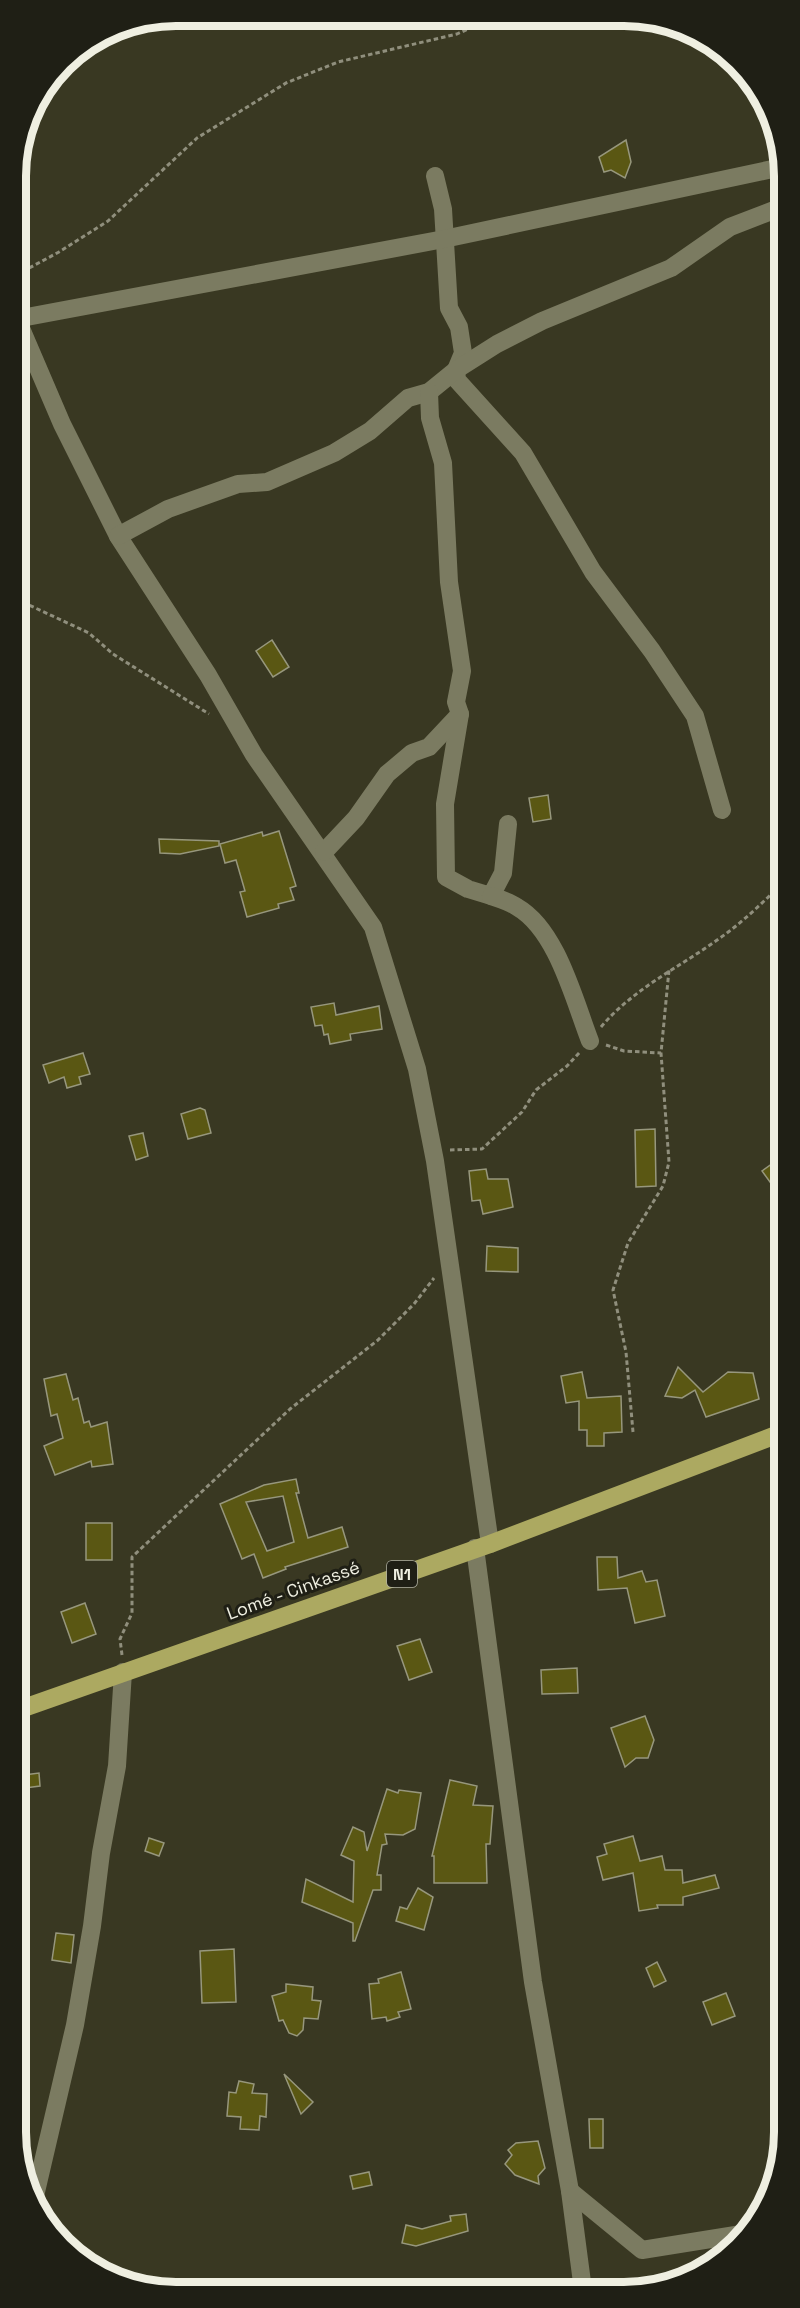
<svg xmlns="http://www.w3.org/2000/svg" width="800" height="2308" viewBox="0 0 800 2308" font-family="'Space Grotesk',sans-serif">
	<rect width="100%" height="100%" fill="#393822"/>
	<g fill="#5a5713" stroke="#97977d" stroke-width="1.5" fill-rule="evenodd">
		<polygon points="626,140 631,162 625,178 611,170 604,172 599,157"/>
		<polygon points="272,640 289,667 273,677 256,651"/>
		<polygon points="548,795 551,819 533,822 529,798"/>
		<polygon points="279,831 296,886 290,888 294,900 278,904 279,908 247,917 240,892 245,891 236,860 225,863 220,844 262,832 263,836"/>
		<polygon points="159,839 219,841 219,846 180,854 160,853"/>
		<polygon points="334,1003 336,1015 379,1006 382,1029 350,1034 351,1040 330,1044 328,1034 324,1035 322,1025 315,1026 311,1007"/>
		<polygon points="83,1053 90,1074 79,1077 81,1084 67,1088 64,1077 49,1083 43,1065"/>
		<polygon points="200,1108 205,1110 211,1133 188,1139 181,1114"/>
		<polygon points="655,1129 656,1186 636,1187 635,1130"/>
		<polygon points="143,1133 148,1156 136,1160 129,1136"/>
		<polygon points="783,1156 783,1200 762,1171"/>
		<polygon points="486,1169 488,1179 508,1179 513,1207 483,1214 480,1200 472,1201 469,1171"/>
		<polygon points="487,1246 518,1248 518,1272 486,1271"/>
		<polygon points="678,1367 703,1392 728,1372 753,1373 759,1399 706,1417 695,1390 682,1398 665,1396"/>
		<polygon points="582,1372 587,1398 621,1396 622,1432 604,1433 604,1446 587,1446 587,1430 579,1430 579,1401 566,1403 561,1376"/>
		<polygon points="66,1374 73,1400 78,1398 84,1423 89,1421 91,1427 107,1422 113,1464 92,1467 91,1461 55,1475 44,1446 63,1438 57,1414 51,1416 44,1379"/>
		<path d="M296 1479 299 1493H296L308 1538 342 1527 348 1547 285 1567 286 1569 263 1578 254 1554 242 1559 220 1504 264 1485ZM283 1496 294 1542 267 1551 246 1502Z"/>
		<rect x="86" y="1523" width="26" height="37"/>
		<polygon points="597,1557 617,1557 618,1578 642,1571 646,1582 657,1580 665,1616 635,1623 627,1588 598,1590"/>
		<polygon points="85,1603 96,1634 72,1643 61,1612"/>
		<polygon points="420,1639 432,1672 409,1680 397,1646"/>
		<polygon points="577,1668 578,1693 542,1694 541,1670"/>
		<polygon points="645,1716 654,1740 648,1758 636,1758 625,1767 611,1728"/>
		<polygon points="39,1773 40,1786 25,1788 24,1775"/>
		<polygon points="450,1780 477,1786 473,1805 493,1806 490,1844 486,1844 487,1883 434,1883 434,1856 432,1856"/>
		<polygon points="387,1789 398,1793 399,1790 421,1793 415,1829 403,1835 385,1834 387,1844 382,1845 377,1875 381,1875 381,1890 373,1890 355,1941 353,1941 353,1923 302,1902 306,1879 353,1902 354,1861 341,1855 353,1827 364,1832 367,1851"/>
		<polygon points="633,1836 640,1861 662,1856 665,1870 682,1870 683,1883 715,1875 719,1888 683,1897 683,1905 657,1905 658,1908 639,1911 633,1873 603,1880 597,1857 607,1854 604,1844"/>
		<polygon points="149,1838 164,1843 159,1856 145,1851"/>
		<polygon points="418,1888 433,1897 424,1930 396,1921 400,1907 407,1909"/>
		<polygon points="56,1933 74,1935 71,1963 52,1960"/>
		<polygon points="234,1949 236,2002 202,2003 200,1951"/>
		<polygon points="657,1962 666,1981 654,1987 646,1968"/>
		<polygon points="401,1972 411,2009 398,2012 400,2017 387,2021 386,2017 372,2019 369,1984 379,1983 378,1979"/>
		<polygon points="286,1984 313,1987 312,2000 321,2001 318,2019 304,2018 303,2030 297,2036 289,2033 283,2020 279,2021 272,1996 286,1992"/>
		<polygon points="726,1993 735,2016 712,2025 703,2002"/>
		<polygon points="284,2074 313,2102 301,2114"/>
		<polygon points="239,2081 254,2084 252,2093 267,2094 266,2117 260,2116 259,2130 240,2129 241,2117 227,2116 229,2092 236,2093"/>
		<polygon points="589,2119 603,2119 603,2148 590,2148"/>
		<polygon points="538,2141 545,2168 538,2176 539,2184 515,2175 505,2164 512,2155 508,2150 516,2143"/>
		<polygon points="369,2172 372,2185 353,2189 350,2176"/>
		<polygon points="466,2214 468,2231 416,2246 402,2243 406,2225 422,2229 451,2221 450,2216"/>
	</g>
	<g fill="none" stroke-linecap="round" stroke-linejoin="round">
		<g stroke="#908f7d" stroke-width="3" stroke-dasharray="4.5 3" stroke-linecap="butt">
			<polyline points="16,275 59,252 108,221 197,138 286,83 338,62 457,34 495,17"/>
			<polyline points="16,599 89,633 113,654 209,714"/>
			<path d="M601 1027C634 988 680 967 720 938 743 922 763 902 783 883"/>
			<polyline points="606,1045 624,1051 661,1053"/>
			<polyline points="450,1150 482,1149 522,1112 536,1090 567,1066 580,1052"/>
			<polyline points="633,1432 626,1352 613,1290 628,1243 663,1186 669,1162 661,1053 669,970"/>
			<polyline points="122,1655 120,1639 132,1613 132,1557 290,1409 378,1340 414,1304 434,1278"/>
		</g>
		<g stroke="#7b7b61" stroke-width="18">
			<polyline points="435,176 443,209 449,308 459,327 463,353 456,370 457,380 523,453 593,572 652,651 695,716 722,810"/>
			<polyline points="16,319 444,239 782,167"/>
			<polyline points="17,319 62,424 118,536 208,675 254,755 373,927 417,1069 435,1161 490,1544"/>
			<polyline points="118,536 168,509 238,484 267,482 334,453 370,431 408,398 429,392 456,370 497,344 542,321 671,268 730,227 782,207"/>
			<polyline points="460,714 445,804 446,877 468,889 491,896 503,873 508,824"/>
			<polyline points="324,852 356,818 387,774 412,753 429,747 460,714 456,702 462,671 449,582 443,463 430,418 429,392"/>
			<path d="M491 896C500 899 510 902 517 907 557 930 574 1000 590 1041"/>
			<polyline points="475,1548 533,1982 570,2191 583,2290"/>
			<polyline points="570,2191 642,2250 748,2233"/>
			<polyline points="35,2196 75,2025 92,1926 101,1853 117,1766 123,1672"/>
		</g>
		<polyline stroke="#aca961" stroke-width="18" points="18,1710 490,1544 784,1432"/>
	</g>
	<g text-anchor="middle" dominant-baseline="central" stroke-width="6" stroke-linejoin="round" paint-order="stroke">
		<rect fill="#1f1f15" stroke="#b1b1a4" stroke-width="1.5" x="387" y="1561" width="30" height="26" rx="4.5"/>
		<g font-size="16" font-weight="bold" fill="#efefe1">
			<text x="402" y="1574">N1</text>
		</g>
		<g font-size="18" fill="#efefe1" stroke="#1f1f15">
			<text transform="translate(293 1590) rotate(-20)">Lomé - Cinkassé</text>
		</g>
	</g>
	<path d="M0 0H800V2308H0ZM176 26H624A150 150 0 0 1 774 176V2132A150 150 0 0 1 624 2282H176A150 150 0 0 1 26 2132V176A150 150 0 0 1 176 26Z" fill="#1f1f15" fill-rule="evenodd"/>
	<path fill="none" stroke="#efefe1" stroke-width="8" d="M176 26H624A150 150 0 0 1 774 176V2132A150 150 0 0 1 624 2282H176A150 150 0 0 1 26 2132V176A150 150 0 0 1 176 26Z"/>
</svg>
